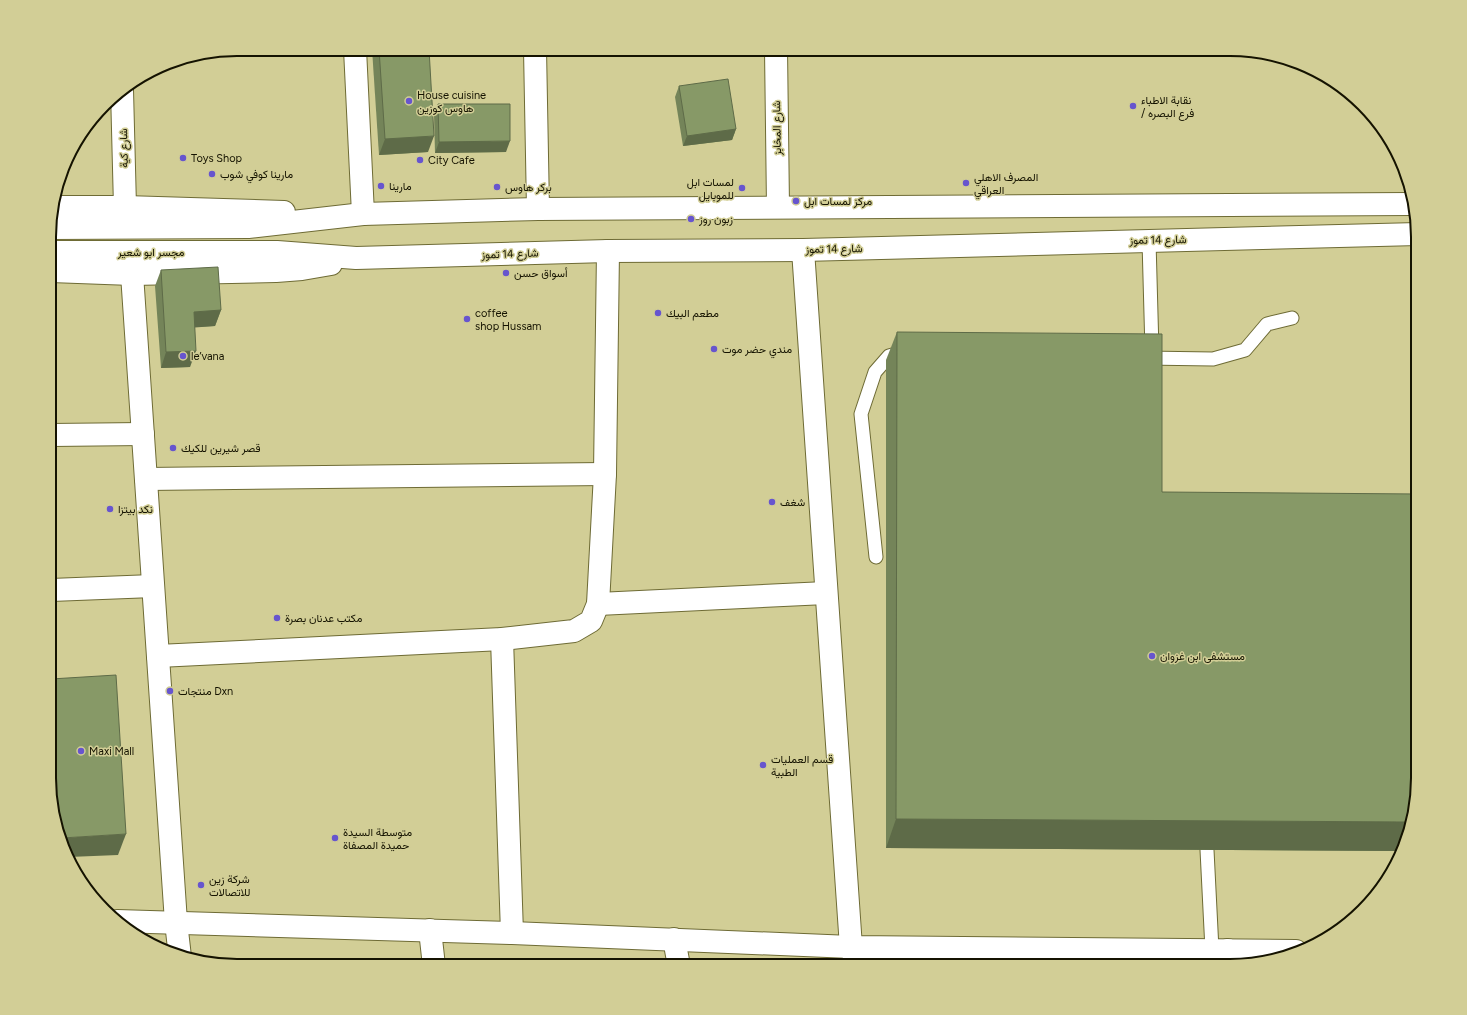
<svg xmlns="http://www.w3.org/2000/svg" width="1467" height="1015" viewBox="0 0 1467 1015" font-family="Figtree,Vazirmatn,sans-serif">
	<rect width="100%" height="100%" fill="#d2ce96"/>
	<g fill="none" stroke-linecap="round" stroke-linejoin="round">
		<g stroke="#6e6b35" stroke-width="15">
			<g id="service">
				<polyline points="1149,241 1152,351"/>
				<polyline points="1144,358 1213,359 1245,350 1267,324 1292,318"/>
				<polyline points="876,557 861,414 875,372 889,356 903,352"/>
				<polyline points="1207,850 1212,950"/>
				<polyline points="1175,949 1175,966"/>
			</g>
		</g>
		<g stroke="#6e6b35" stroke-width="24">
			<g id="minor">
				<polyline points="355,49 363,214"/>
				<polyline points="535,49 538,209"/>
				<polyline points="51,435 143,434"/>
				<polyline points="146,479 605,474"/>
				<polyline points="51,590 153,586"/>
				<polyline points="598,604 826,593"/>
				<polyline points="502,639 512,933"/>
				<polyline points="158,656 502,639 574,631 591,621 598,604 605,474 608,251"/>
				<polyline points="430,930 434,966"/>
				<polyline points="674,939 679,966"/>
				<polyline points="1228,950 1230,966"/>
			</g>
		</g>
		<g stroke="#6e6b35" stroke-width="24">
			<g id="tertiary">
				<polyline points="776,49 778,207"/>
				<polyline points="122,90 125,207"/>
				<polyline points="803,250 851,947 857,966"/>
				<polyline points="132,274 176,922 180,957"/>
				<polyline points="117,921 512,933 851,947 1296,951"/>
			</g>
		</g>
		<g stroke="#6e6b35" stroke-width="24">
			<g id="secondary">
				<polyline points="52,207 125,207 284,212"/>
				<polyline points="51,228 248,227 363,214 538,209 1412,204"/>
				<polyline points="51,252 277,252 356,258 608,251 803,250 1418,234"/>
				<polyline points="51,271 132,274 276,271 302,269 331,264"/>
			</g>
		</g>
		<use href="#service" stroke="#fff" stroke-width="13"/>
		<use href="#minor" stroke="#fff" stroke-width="22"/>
		<use href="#tertiary" stroke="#fff" stroke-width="22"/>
		<use href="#secondary" stroke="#fff" stroke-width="22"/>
	</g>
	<g fill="#748459">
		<polygon points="372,49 429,49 428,152 379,155"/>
		<polygon points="679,86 736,129 732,140 683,146 675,97"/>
		<polygon points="438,104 506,152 435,153 434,115"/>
		<polygon points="161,270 221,310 215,326 195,327 190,367 161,368 155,286"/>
		<polygon points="897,332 1162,492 1408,839 1402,851 886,848 886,360"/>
	</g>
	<g fill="#5e6b48">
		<polygon points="736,129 732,140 683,146 687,136"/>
		<polygon points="434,136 428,152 379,155 385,139"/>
		<polygon points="510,141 506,152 435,153 439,142"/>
		<polygon points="221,310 215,326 188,328 194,312"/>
		<polygon points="196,351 190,367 161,368 166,352"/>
		<polygon points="896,819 1411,822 1408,839 1402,851 886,848"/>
		<polygon points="126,834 118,855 69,857 62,838"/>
	</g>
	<g fill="#879967" stroke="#5e6b48">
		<polygon points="379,49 429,49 434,136 385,139"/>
		<polygon points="728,79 736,129 687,136 679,86"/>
		<polygon points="438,104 510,104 510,141 439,142"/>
		<polygon points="218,267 221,310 194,312 196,351 166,352 161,270"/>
		<polygon points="897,332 1162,334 1162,492 1418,494 1418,790 1411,822 896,819"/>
		<polygon points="116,675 126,834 62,838 51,803 51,679"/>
	</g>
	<g fill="#6755ce" stroke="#d2ce96" stroke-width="1.5">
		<circle cx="409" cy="101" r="4"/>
		<circle cx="1133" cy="106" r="4"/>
		<circle cx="183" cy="158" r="4"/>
		<circle cx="420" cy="160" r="4"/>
		<circle cx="212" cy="174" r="4"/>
		<circle cx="966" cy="183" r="4"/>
		<circle cx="381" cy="186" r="4"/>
		<circle cx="497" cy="187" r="4"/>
		<circle cx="742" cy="188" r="4"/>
		<circle cx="796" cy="201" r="4"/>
		<circle cx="691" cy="219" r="4"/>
		<circle cx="506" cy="273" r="4"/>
		<circle cx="658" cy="313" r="4"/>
		<circle cx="467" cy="319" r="4"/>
		<circle cx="714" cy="349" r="4"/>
		<circle cx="183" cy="356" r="4"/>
		<circle cx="173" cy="448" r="4"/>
		<circle cx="772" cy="502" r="4"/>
		<circle cx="110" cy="509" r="4"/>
		<circle cx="277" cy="618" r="4"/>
		<circle cx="1152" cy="656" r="4"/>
		<circle cx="170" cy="691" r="4"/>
		<circle cx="81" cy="751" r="4"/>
		<circle cx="763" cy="765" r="4"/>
		<circle cx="335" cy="838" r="4"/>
		<circle cx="201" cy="885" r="4"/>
	</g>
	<g text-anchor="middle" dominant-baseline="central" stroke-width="3" stroke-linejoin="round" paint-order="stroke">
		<g font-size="11" fill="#151301" stroke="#d2ce96" text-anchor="start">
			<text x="417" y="95">House cuisine<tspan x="417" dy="13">هاوس كوزين</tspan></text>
			<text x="1141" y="100">نقابة الاطباء<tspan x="1141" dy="13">/ فرع البصره</tspan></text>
			<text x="191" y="158">Toys Shop</text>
			<text x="428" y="160">City Cafe</text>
			<text x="220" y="174">مارينا كوفي شوب</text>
			<text x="974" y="177">المصرف الاهلي<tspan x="974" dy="13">العراقي</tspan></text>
			<text x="734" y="182" text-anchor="end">لمسات ابل<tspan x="734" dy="13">للموبايل</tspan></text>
			<text x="389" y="186">مارينا</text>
			<text x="505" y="187">بركر هاوس</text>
			<text x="804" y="201">مركز لمسات ابل</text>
			<text x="699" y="219">زبون روز</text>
			<text x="514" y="273">أسواق حسن</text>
			<text x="475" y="313">coffee<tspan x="475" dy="13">shop Hussam</tspan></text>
			<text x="666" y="313">مطعم البيك</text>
			<text x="722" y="349">مندي حضر موت</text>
			<text x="191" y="356">le’vana</text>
			<text x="181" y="448">قصر شيرين للكيك</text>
			<text x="780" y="502">شغف</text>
			<text x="118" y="509">نكد بيتزا</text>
			<text x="285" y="618">مكتب عدنان بصرة</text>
			<text x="1160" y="656">مستشفى ابن غزوان</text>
			<text x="178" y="691">منتجات Dxn</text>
			<text x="89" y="751">Maxi Mall</text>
			<text x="771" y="759">قسم العمليات<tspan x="771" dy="13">الطبية</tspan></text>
			<text x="343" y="832">متوسطة السيدة<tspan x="343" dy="13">حميدة المصفاة</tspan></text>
			<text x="209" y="879">شركة زين<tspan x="209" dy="13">للاتصالات</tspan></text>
		</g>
		<g font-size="11" fill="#151301" stroke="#d2ce96">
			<text transform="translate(777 128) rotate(-91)">شارع المخابز</text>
			<text transform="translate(124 148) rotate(-91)">شارع كية</text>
			<text transform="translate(1158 240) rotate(-1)">شارع 14 تموز</text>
			<text transform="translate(834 249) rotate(-1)">شارع 14 تموز</text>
			<text x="151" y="252">مجسر ابو شعير</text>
			<text transform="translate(510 254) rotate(-2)">شارع 14 تموز</text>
		</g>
	</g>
	<path d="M0 0H1467V1015H0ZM237 56H1230A181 181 0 0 1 1411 237V778A181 181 0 0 1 1230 959H237A181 181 0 0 1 56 778V237A181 181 0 0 1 237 56Z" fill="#d2ce96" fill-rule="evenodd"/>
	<path fill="none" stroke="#151301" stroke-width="2" d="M237 56H1230A181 181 0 0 1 1411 237V778A181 181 0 0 1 1230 959H237A181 181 0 0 1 56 778V237A181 181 0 0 1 237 56Z"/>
</svg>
